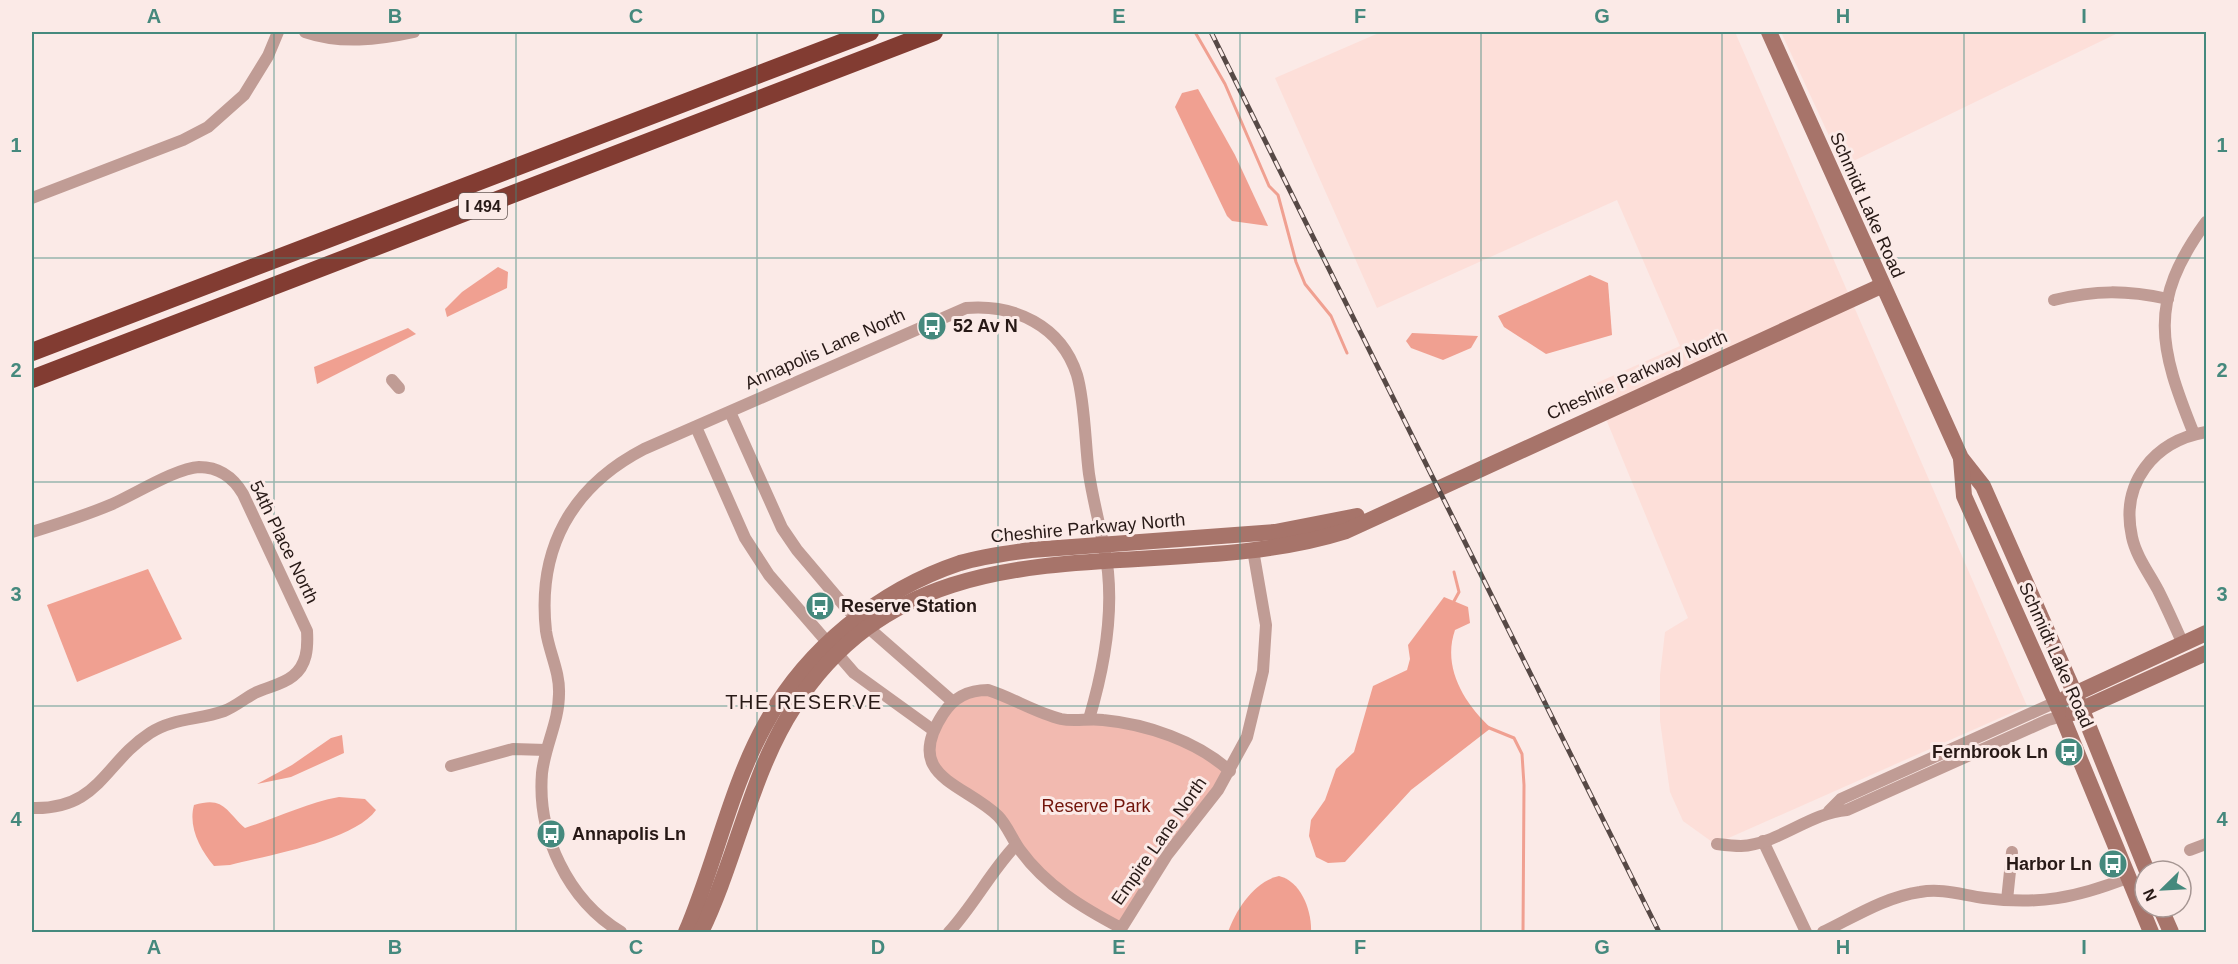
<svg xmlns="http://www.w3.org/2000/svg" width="2238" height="964" viewBox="0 0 2238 964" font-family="Arial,sans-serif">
	<rect width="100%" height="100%" fill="#fbeae7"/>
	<g fill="#fddfd9">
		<polygon points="1381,32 1735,32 2027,706 1715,844 1683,821 1670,792 1660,721 1660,675 1665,632 1688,618 1592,385 1680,346 1617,200 1377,308 1275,78"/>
		<polygon points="1781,32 2120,32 1843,166"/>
	</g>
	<polygon fill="#f2bab0" points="976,690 1054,716 1157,731 1230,771 1121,928 1062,893 1005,825 950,785 930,750 936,724"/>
	<g fill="#f0a091">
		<polygon points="1198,89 1235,155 1268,226 1232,221 1227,216 1175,107 1182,93"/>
		<polygon points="498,267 508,272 507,288 447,317 445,309 462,292"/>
		<polygon points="1590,275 1608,283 1612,335 1546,354 1504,327 1498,316"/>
		<polygon points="408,328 416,334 317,384 314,367"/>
		<polygon points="1412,333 1478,336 1471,348 1443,360 1411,348 1406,341"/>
		<polygon points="148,569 182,639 77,682 47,605"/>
		<path d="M1444 597 1468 607 1470 623 1455 630C1442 667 1464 703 1491 728L1411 790 1345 862 1328 863 1316 857 1309 836 1311 820 1325 800 1336 769 1354 752 1373 686 1407 670 1410 659 1408 645Z"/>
		<polygon points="342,735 344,753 291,777 257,784 292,765 331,738"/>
		<path d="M339 797 365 799 376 810C354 841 268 855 230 865L214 866C200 849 188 827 194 805 224 796 225 810 245 828 277 818 306 803 339 797Z"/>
		<path d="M1279 876C1301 881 1312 911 1311 932H1228C1236 909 1255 881 1279 876Z"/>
	</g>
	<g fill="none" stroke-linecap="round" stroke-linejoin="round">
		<g stroke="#f0a091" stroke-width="3">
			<polyline points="1195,32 1225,84 1269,186 1278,195 1296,262 1305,284 1331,316 1347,353"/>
			<polyline points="1453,603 1459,592 1454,572"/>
			<polyline points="1487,727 1514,738 1522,754 1524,785 1523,932"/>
		</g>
		<g stroke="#c09c95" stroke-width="12">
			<path d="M305 32C340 44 378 40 414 32"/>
			<polyline points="32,198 183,140 208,127 244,95 268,56 278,32"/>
			<path d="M2054 300C2096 290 2126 290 2168 299"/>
			<polyline points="392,380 399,388"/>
			<polyline points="730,412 782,528 797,550 847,609 952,701"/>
			<polyline points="696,427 745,538 769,575 854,673 933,730"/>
			<path d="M2194 434C2159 347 2147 303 2206 222"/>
			<path d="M32 532C58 524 84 516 110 505 132 496 176 468 199 467 219 467 233 477 243 494L307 631C308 648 307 665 293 676 282 685 267 687 255 693 245 698 235 707 224 711 199 720 173 718 150 733 104 763 99 810 32 808"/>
			<path d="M2183 644C2175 626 2167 608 2158 590 2149 573 2136 556 2132 537 2120 483 2154 441 2206 432"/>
			<polyline points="451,766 513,749 546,750"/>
			<polyline points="1829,811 1841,799 2056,702"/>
			<polyline points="1763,841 1806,932"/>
			<path d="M1717 844C1725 845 1733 846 1741 846 1779 844 1809 813 1847 810L2048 720 2062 716"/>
			<polyline points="2190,850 2206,844"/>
			<polyline points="2007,900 2012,852"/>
			<path d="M1121 928C1083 908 1046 886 1020 850 1012 839 1007 825 998 816 964 783 902 777 943 714 954 697 968 690 988 690 1013 698 1036 713 1061 719 1075 722 1089 718 1103 720 1146 724 1197 741 1230 771"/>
			<path d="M621 932C568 900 537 835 542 773 545 746 559 721 559 694 560 672 549 652 546 631 537 549 571 487 644 449L966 308C1014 304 1061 325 1077 375 1085 402 1085 444 1089 474 1094 507 1104 539 1108 572 1113 622 1103 672 1089 719"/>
			<path d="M949 932C974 905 991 871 1016 845"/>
			<polyline points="1119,932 1167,855 1218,790 1247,737 1263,671 1266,625 1253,550"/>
			<path d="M1823 932C1854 917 1885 897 1920 892 1942 888 1962 895 1984 898 2039 905 2076 898 2127 878"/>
		</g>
		<g stroke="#a7746a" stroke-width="16">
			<polyline points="1769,32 1961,458 1983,486 2082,710 2147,871"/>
			<polyline points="1961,459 1964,496 2062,716 2151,932"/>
			<polyline points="2066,698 2206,633"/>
			<polyline points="2073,713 2206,653"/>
			<polyline points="2160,907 2171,932"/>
			<path d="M686 932C715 865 730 788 765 725 805 650 879 590 960 563 983 556 1008 553 1031 550L1275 532 1357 516"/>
			<path d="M701 932C736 860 751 773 794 707 924 505 1155 591 1346 531L1881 286"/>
		</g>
		<g stroke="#823c32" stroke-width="18">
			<polyline points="32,352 870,32"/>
			<polyline points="32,379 934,32"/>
		</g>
		<g stroke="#574946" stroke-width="5">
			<polyline id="rail" points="1211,32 1659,932"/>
		</g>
		<use href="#rail" stroke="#fbeae7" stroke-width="3" stroke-dasharray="9" stroke-linecap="butt"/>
	</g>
	<path fill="none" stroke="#45897d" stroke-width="1.5" stroke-opacity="0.55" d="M274 32V932M516 32V932M757 32V932M998 32V932M1240 32V932M1481 32V932M1722 32V932M1964 32V932M32 258H2206M32 482H2206M32 706H2206"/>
	<defs>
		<g id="bus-disc" transform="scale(1.5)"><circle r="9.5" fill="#45897d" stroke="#fbeae7"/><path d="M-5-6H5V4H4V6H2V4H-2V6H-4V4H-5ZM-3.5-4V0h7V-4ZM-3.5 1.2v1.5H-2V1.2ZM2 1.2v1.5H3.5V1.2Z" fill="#fff"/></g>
	</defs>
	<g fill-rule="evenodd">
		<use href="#bus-disc" x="932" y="326"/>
		<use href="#bus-disc" x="820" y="606"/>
		<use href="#bus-disc" x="2069" y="752"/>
		<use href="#bus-disc" x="551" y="834"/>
		<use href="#bus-disc" x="2113" y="864"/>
	</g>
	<g text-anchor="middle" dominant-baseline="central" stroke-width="6" stroke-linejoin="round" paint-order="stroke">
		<rect fill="#fbeae7" stroke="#675855" stroke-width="1.5" x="459" y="193" width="48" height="26" rx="4.5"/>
		<g font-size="16" font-weight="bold" fill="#271916">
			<text x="483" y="206">I 494</text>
		</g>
		<g font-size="18" fill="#271916" stroke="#fbeae7">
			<text transform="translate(1867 205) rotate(66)">Schmidt Lake Road</text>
			<text transform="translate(825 349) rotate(-24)">Annapolis Lane North</text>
			<text transform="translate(1637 375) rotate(-24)">Cheshire Parkway North</text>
			<text transform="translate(1088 528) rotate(-5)">Cheshire Parkway North</text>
			<text transform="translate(284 542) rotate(64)">54th Place North</text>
			<text transform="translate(2056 655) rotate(66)">Schmidt Lake Road</text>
			<text transform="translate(1159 841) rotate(-55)">Empire Lane North</text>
		</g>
		<g font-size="18" font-weight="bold" fill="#271916" stroke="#fbeae7" text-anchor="start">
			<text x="953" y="326">52 Av N</text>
			<text x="841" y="606">Reserve Station</text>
			<text x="2048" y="752" text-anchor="end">Fernbrook Ln</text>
			<text x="572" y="834">Annapolis Ln</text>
			<text x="2092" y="864" text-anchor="end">Harbor Ln</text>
		</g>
		<g font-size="18" fill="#72150b" stroke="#fbeae7">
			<text x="1096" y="806">Reserve Park</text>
		</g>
		<g font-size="20" letter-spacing="1.5" fill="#271916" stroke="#fbeae7">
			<text x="804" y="702">THE RESERVE</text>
		</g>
	</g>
	<rect width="2238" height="964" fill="none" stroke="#fbeae7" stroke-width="66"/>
	<g transform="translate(2163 889) rotate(246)"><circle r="28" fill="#fbeae7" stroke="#a69693" stroke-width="1.5"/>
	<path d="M0-4.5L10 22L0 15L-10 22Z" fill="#45897d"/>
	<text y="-9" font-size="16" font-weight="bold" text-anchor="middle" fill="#271916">N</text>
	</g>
	<rect x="33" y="33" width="2172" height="898" fill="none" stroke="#45897d" stroke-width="2"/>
	<g font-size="20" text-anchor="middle" font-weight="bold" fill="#45897d">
		<text x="154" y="23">A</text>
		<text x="395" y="23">B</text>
		<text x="636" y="23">C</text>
		<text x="878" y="23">D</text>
		<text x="1119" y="23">E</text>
		<text x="1360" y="23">F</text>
		<text x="1602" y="23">G</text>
		<text x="1843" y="23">H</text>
		<text x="2084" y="23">I</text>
		<text x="16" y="152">1</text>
		<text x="2222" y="152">1</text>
		<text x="16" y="377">2</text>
		<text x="2222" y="377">2</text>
		<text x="16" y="601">3</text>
		<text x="2222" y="601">3</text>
		<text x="16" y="826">4</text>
		<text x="2222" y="826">4</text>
		<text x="154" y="954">A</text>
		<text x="395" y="954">B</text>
		<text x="636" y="954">C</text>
		<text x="878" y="954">D</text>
		<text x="1119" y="954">E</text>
		<text x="1360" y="954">F</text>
		<text x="1602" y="954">G</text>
		<text x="1843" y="954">H</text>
		<text x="2084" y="954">I</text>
	</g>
</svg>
